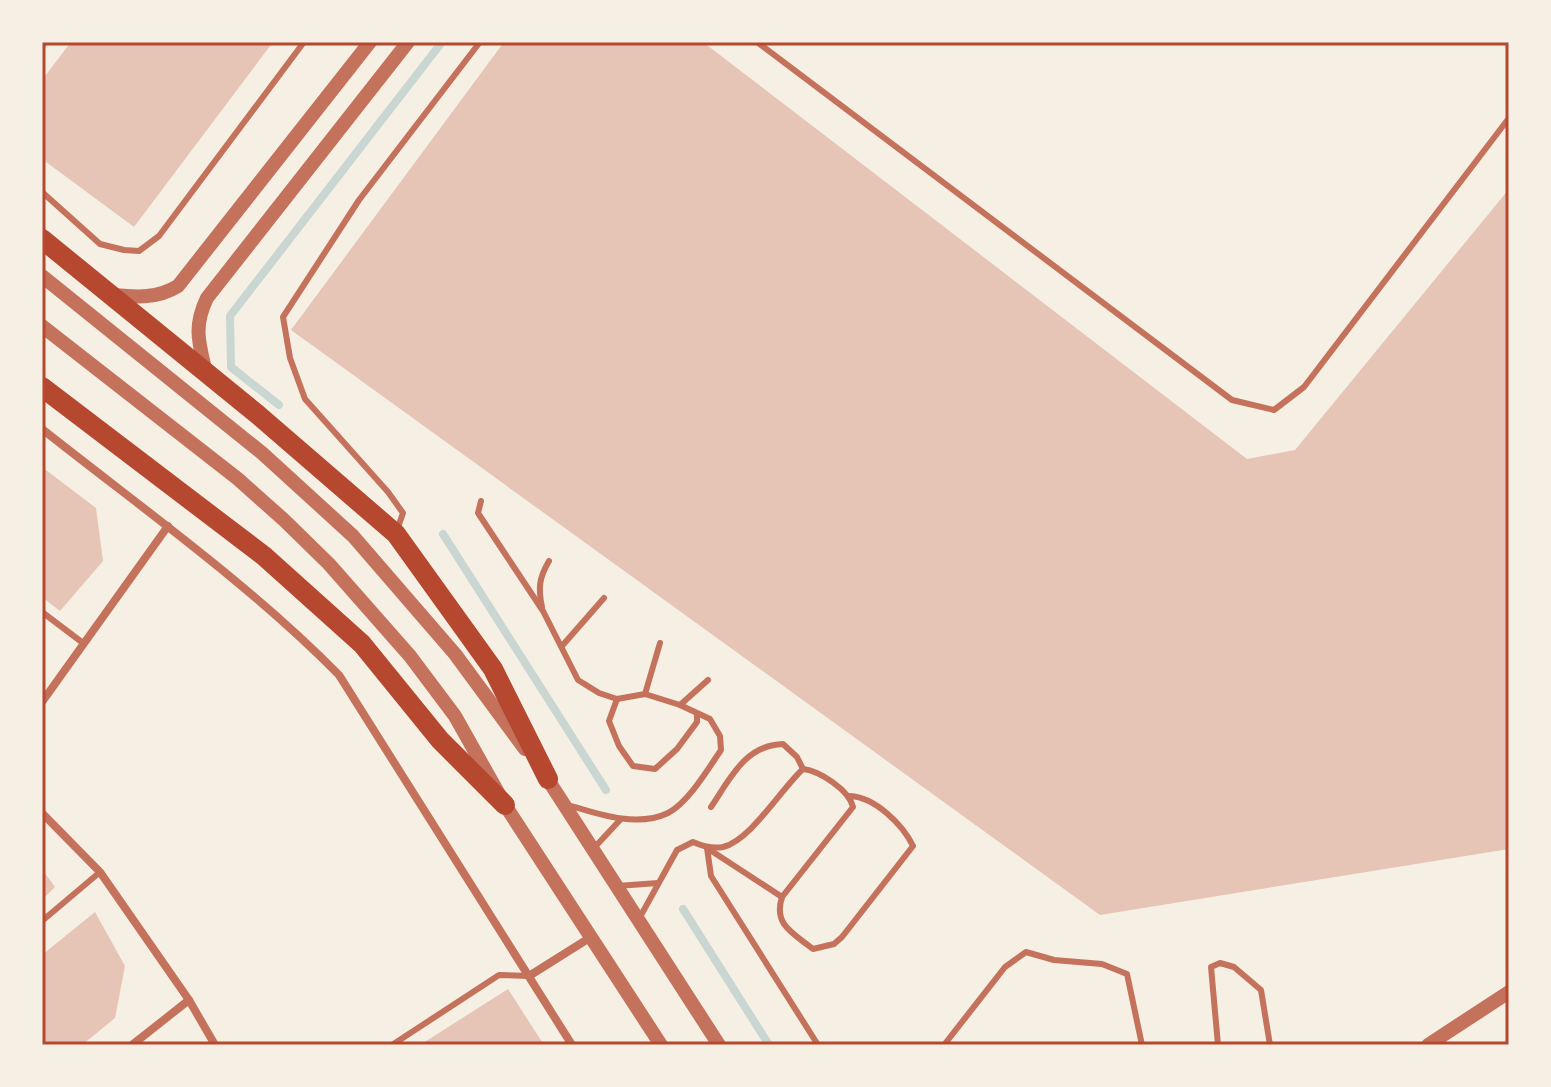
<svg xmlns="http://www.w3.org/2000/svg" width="1551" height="1087" viewBox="0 0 1551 1087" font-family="Quicksand,sans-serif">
	<rect width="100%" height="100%" fill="#f6efe4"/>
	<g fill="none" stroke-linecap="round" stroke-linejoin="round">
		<g stroke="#c9d6d2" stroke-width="8">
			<polyline points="279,405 231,367 230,316 442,42"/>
			<polyline points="443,534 606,790"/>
			<polyline points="683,909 769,1045"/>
		</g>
	</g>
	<g fill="#e6c5b7">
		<polygon points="71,42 273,42 134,227 42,159 42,80"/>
		<polygon points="504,42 703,42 1247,459 1295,450 1509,189 1509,849 1100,915 291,330"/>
		<polygon points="42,467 96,508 103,561 60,611 42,597"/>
		<polygon points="42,869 55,887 42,900"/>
		<polygon points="95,912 125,966 115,1018 82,1045 42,1045 42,955"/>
		<polygon points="508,989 544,1045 420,1045"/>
	</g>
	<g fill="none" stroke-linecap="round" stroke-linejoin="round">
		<g stroke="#c5725c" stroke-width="6">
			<polyline points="757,42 1232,400 1274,410 1304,387 1509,118"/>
			<polyline points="42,46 45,42"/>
			<polyline points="42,192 100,244 124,250 139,251 159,236 304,42"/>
			<path d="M481 501 478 513 543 611 578 680 599 693 617 699 645 694 680 705 710 719 720 736 721 750C708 769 688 803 668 813 637 828 598 814 568 805"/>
			<polyline points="397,530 403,513 388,492 305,399 290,358 283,317 359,200 480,42"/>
			<path d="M542 607C538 588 539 578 549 561"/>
			<polyline points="42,612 83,643"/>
			<polyline points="562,646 604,598"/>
			<polyline points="645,694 660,643"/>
			<polyline points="617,699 609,721 619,746 633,766 655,769 677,749 697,722 697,714"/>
			<polyline points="680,705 708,680"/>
			<path d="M711 807C730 779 745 745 783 744L797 757 803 769"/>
			<polyline points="593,849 620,820"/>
			<polyline points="617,886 658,883"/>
			<polyline points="782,897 707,848 711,876 818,1045"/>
			<path d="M640 917 677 850 693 842C702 846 712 849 723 847 751 840 781 789 803 769 820 771 849 790 853 807L782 897C773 925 793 933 813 949L834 944 842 937 913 846C903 825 875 797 850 796"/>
			<polyline points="42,921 100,872"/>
			<polyline points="392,1045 499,975 529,976"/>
			<polyline points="944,1045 1005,967 1026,952 1054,960 1102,964 1127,974 1142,1045"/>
			<polyline points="1218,1045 1211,967 1220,963 1234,967 1261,990 1270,1045"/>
		</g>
		<g stroke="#c5725c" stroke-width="8">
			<path d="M42 429C143 509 248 583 339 675L572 1045"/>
			<polyline points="42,702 168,526"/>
			<polyline points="42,813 100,872 189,1000 215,1045"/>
			<polyline points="529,976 591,937"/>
			<polyline points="132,1045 189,1000"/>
		</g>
		<g stroke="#c5725c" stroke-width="14">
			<polyline points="42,276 262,453 353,536 455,654 525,749"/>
			<path d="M112 295C136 297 157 299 178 286L370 42"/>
			<polyline points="42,326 238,479 284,520 329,564 410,656 455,716 505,805 661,1045"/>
			<path d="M206 373C199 343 193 327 207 298L408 42"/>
			<polyline points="543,772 719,1045"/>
			<polyline points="1428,1045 1509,992"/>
		</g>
		<g stroke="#b5482f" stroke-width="20">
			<polyline points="42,239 257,414 396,534 493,669 548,779"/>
			<polyline points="42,387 264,556 362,644 440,740 505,805"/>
		</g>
	</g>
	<rect width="1551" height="1087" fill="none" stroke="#f6efe4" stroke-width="88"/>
	<rect x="44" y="44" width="1463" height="999" fill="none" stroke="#b5482f" stroke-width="3"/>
</svg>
